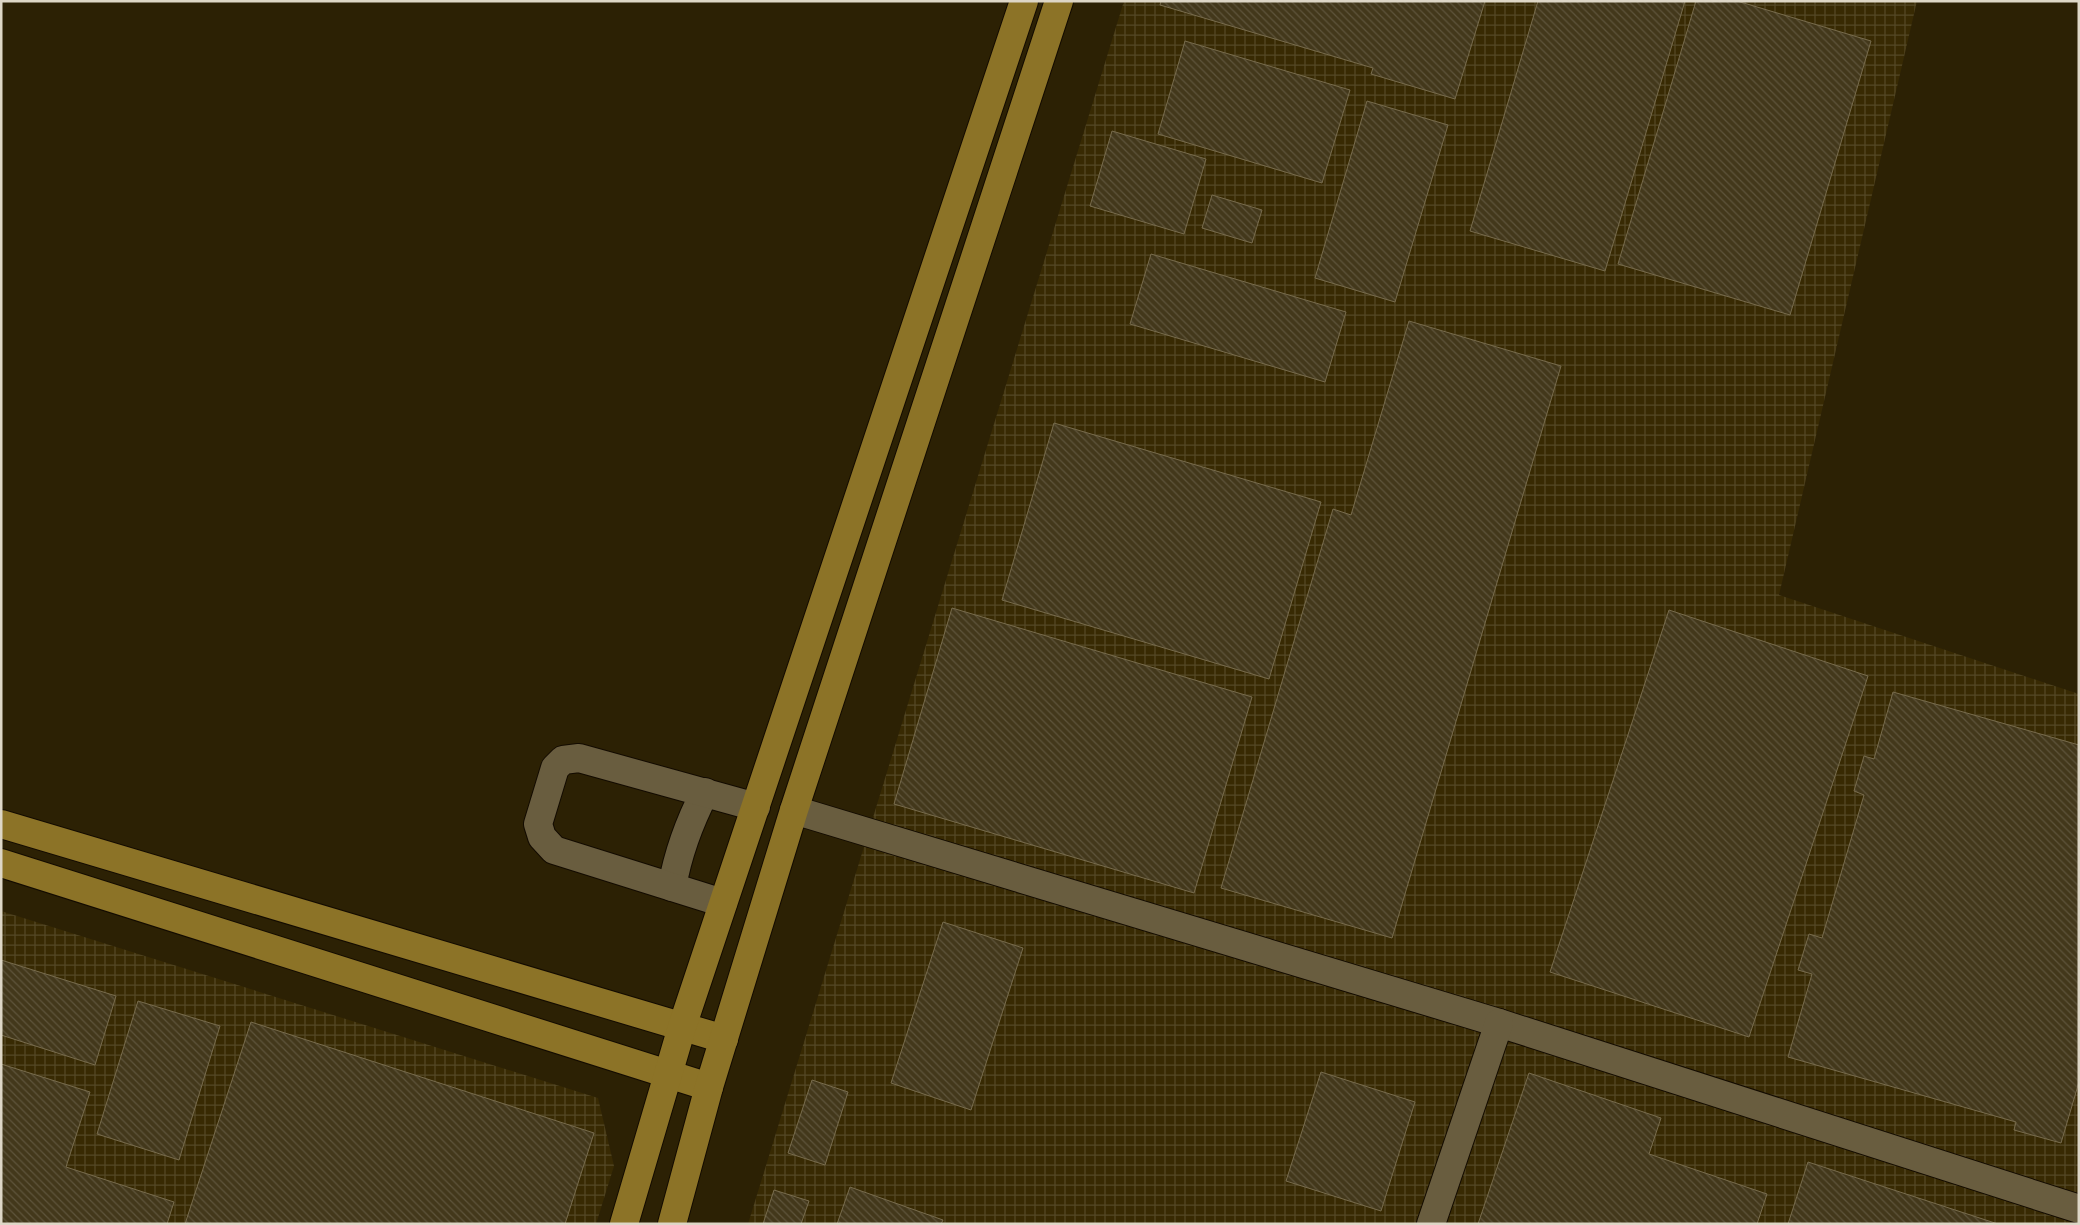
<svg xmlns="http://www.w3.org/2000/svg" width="2080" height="1225" viewBox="0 0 2080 1225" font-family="Commissioner,sans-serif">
	<defs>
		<pattern id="industrial-grid" width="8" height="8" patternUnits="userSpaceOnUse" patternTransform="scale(1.25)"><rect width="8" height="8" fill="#382a03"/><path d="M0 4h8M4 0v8" fill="none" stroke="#544826"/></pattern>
		<pattern id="building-back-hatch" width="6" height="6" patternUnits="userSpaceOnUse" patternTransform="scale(1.25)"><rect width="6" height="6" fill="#43381b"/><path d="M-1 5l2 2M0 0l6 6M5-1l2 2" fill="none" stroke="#5e543b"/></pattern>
	</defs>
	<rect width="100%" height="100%" fill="#2c2104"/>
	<g fill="url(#industrial-grid)">
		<polygon points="1124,1 1917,1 1779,595 2079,694 2079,1224 748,1224"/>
		<polygon points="1,911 598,1098 614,1166 596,1224 1,1224"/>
	</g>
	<g fill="url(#building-back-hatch)" stroke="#786c4d">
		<polygon points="1161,1 1485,1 1455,99 1371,74 1373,68 1160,5"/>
		<polygon points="1538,1 1685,1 1605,271 1470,231"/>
		<polygon points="1696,1 1737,1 1871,41 1790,315 1618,264"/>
		<polygon points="1185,41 1350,90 1322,183 1158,134"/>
		<polygon points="1367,101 1448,125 1395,302 1315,278"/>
		<polygon points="1112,131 1206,159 1184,234 1090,206"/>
		<polygon points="1212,195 1262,210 1252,243 1202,228"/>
		<polygon points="1151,254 1346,312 1325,382 1130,324"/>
		<polygon points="1409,321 1561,366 1392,938 1221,888 1333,509 1351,515"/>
		<polygon points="1054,423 1321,502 1269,679 1002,600"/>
		<polygon points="952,608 1252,697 1194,893 894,804"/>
		<polygon points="1669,610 1868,676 1749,1037 1550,972"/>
		<polygon points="1893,692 2079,745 2079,1082 2061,1143 2014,1130 2016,1122 1788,1057 1812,974 1798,970 1809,934 1822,938 1864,795 1854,791 1864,756 1874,759"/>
		<polygon points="943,922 1023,948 971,1110 891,1083"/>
		<polygon points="1,960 116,996 95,1065 1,1035"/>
		<polygon points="138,1001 220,1026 179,1160 97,1134"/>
		<polygon points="251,1022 594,1133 565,1224 185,1224"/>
		<polygon points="1,1064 90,1092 66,1167 174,1202 167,1224 1,1224"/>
		<polygon points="1321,1072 1415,1102 1381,1211 1286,1181"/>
		<polygon points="1529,1073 1661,1118 1649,1154 1767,1194 1757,1224 1478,1224"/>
		<polygon points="812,1080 848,1092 825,1165 788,1153"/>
		<polygon points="1808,1162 1998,1224 1788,1224"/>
		<polygon points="850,1187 943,1220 941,1224 837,1224"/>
		<polygon points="774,1190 809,1201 801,1224 763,1224"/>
	</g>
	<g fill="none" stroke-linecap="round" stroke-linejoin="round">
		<g stroke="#130b00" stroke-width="30">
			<g id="minor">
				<polyline points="794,810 1499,1023 2079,1209"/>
				<path d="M672 887C678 853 689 823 705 792"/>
				<polyline points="723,903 554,850 542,837 538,824 555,768 563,760 579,758 756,807"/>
				<polyline points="1431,1224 1499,1023"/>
			</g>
		</g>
		<g stroke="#130b00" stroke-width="30">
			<g id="major">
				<polyline points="1,824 724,1039"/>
				<polyline points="1,863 709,1087"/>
				<polyline points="624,1224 682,1027 1024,1"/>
				<polyline points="672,1224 709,1087 794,810 1059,1"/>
			</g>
		</g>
		<use href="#minor" stroke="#695d3f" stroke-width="28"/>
		<use href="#major" stroke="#8c7327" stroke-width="28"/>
	</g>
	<rect width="2080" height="1225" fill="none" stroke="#ded7c7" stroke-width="5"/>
</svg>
